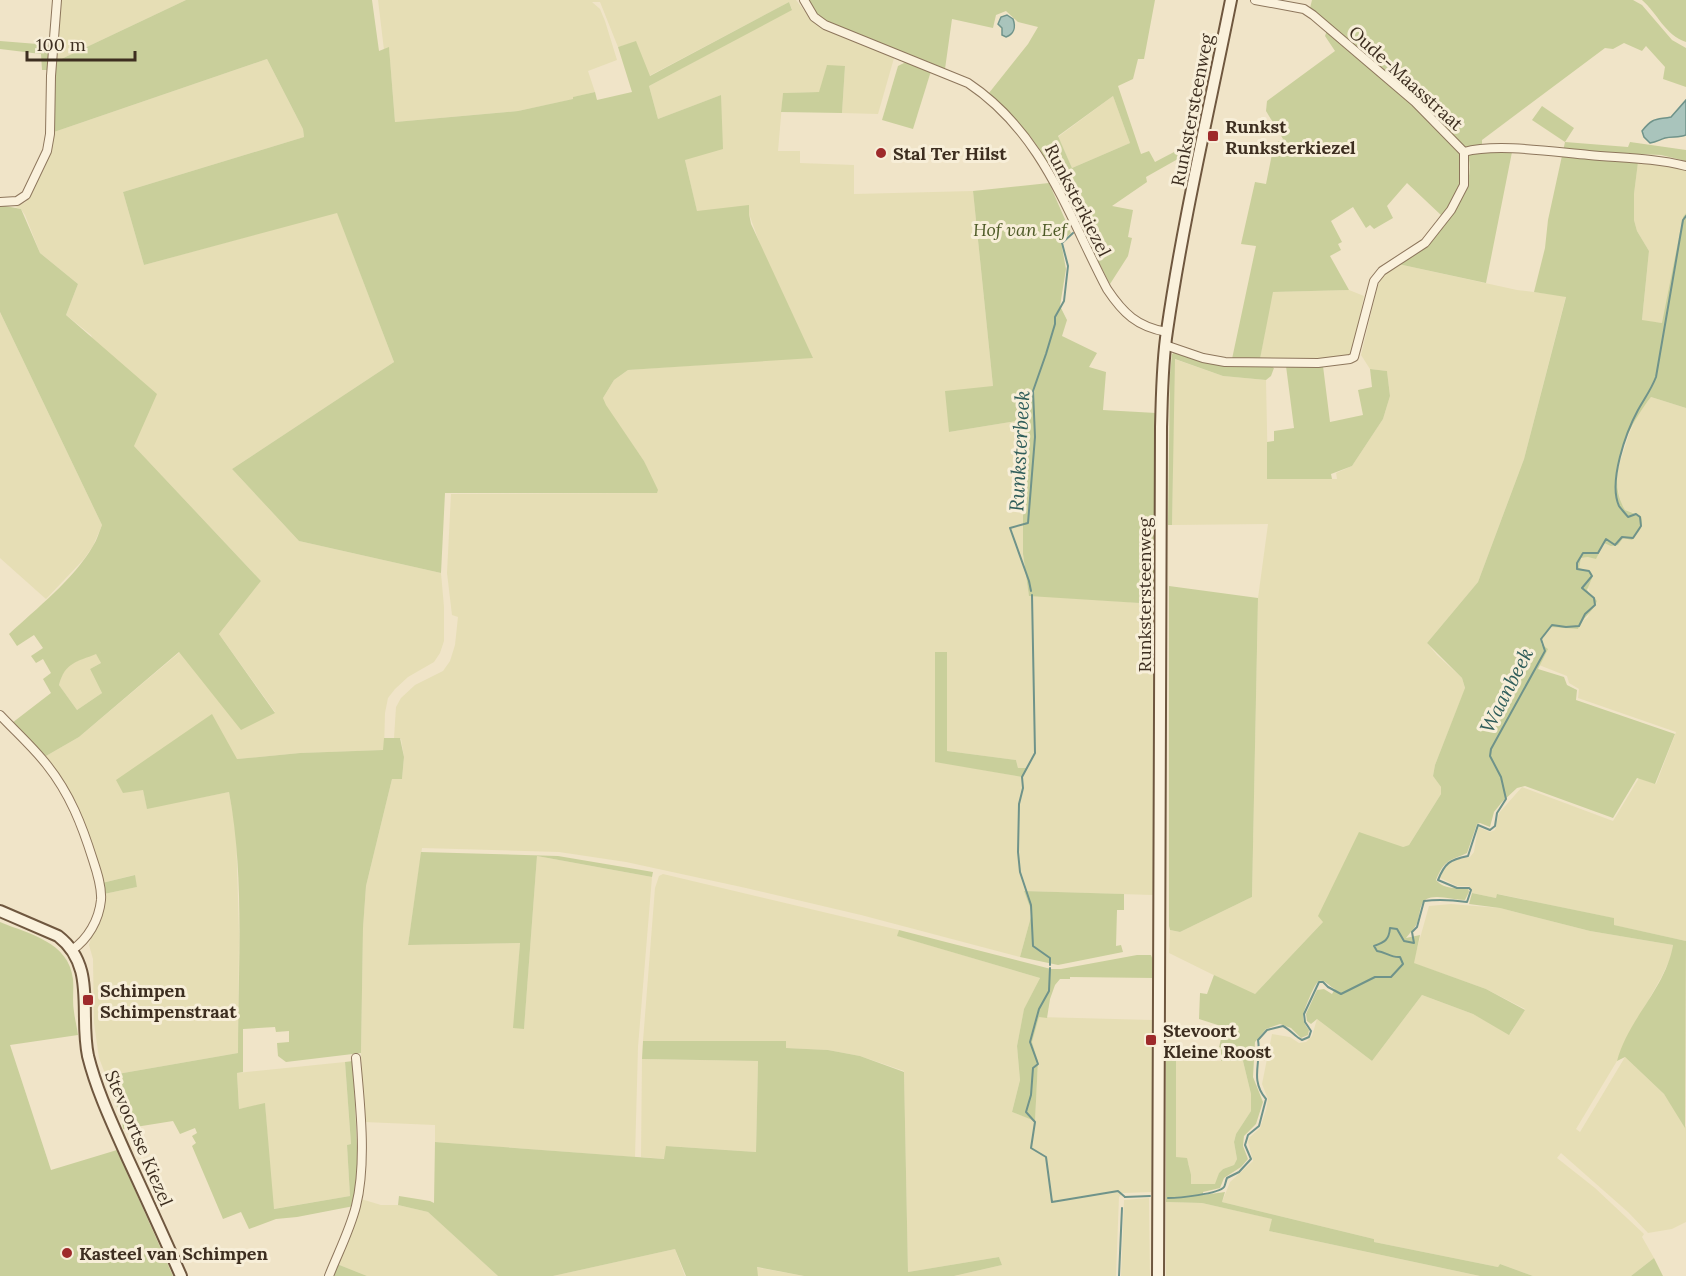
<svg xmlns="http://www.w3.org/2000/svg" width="1686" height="1276" viewBox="0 0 1686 1276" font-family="Lora,serif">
	<rect width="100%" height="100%" fill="#f0e4c8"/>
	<g fill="#e6deb5" fill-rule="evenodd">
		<polygon points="61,0 186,0 55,62"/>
		<path d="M378 0H796L809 17 822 27 894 58 878 114 842 113 845 66 819 92 783 93 778 151H800V163L854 165V194L973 191 993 386 949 432 1023 420V554L1029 595 1155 604 1153 895 1024 891 1032 913 1020 957 861 915 746 888 626 862 559 852 422 848 408 945 520 943 514 1028H524L537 856 652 877 638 1047 635 1157 435 1142V1125L364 1122 361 1053 363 928 366 886 392 779H402L404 757 401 739 394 738 396 707 401 698 415 685 443 671 450 661 455 645 458 617 452 615 447 573 451 494 656 493 644 461 605 405 603 398 614 380 628 370 812 357 761 247 749 214 697 212 685 160 721 95 658 119 649 86 792 9 789 2 649 76 636 42 618 47 600 2H592L600 9 605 21 617 60 588 71 595 92 574 97V99L518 111 395 122 389 48 384 50ZM935 652H947V751L1016 760 1018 768H1026L1022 777 935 761Z"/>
		<polygon points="267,59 303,129 304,137 123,192 144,265 337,212 394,362 232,469 299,541 441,573 444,607 444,641 440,653 434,662 408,677 395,689 388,698 385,713 384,750 300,753 237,759 143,790 147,808 229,792 236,832 239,933 238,1053 106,1076 99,1058 94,1023 93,959 89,945 104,894 137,887 134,875 102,883 87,830 76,802 46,756 79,737 180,652 241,729 275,712 219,634 261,581 134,446 91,335 66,315 78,284 40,253 25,215 21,209 15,207 26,202 43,171 51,151 54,132"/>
		<polygon points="1113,96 1130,143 1072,168 1058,137"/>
		<polygon points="1638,161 1686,170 1686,213 1683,217 1663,323 1642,321 1649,251 1637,231 1634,220 1634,194"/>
		<polygon points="1398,264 1517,290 1566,296 1524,459 1478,582 1427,643 1437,655 1462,678 1465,689 1435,765 1433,776 1441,787 1441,794 1409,845 1403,847 1323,922 1254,995 1169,953 1170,930 1180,932 1252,897 1258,598 1268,524 1172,525 1174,359 1223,376 1266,380 1268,478 1337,479 1336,473 1352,466 1383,419 1390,396 1387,371 1370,369 1361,355 1377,288 1382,277"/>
		<polygon points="1349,290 1364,296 1352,355 1327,358 1260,359 1272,292"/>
		<polygon points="0,312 102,525 93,546 84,559 46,599 0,558"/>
		<polygon points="1651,397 1686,408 1686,941 1613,925 1613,918 1498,894 1496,898 1472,893 1469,886 1457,886 1440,878 1445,865 1458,859 1470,857 1474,852 1478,827 1490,832 1495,830 1499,813 1522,787 1613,821 1639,778 1656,784 1676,732 1578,698 1579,689 1569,683 1567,676 1539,665 1547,649 1541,644 1543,637 1552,627 1578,629 1580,623 1588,617 1593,599 1579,568 1581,558 1588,557 1604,543 1611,545 1635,513 1625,510 1621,503 1616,480 1618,468 1629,434 1638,414"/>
		<polygon points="96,653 101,663 90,669 102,693 77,710 59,685 61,677 68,665"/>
		<polygon points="663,874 899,930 898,936 1040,978 1024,1010 1017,1046 1020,1080 1012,1112 1035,1120 1038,1061 1032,1042 1039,1017 1153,1020 1151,1192 1123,1193 1119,1197 1116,1276 954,1276 1002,1265 999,1257 908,1272 904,1071 860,1056 828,1050 785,1048 786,1042 643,1041 655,888 659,876"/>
		<polygon points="1451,904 1500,908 1590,931 1673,945 1671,957 1661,978 1627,1038 1617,1061 1576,1129 1580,1132 1625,1057 1664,1094 1686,1127 1686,1222 1672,1229 1648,1233 1628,1212 1561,1153 1557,1158 1595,1188 1644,1234 1642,1237 1654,1258 1631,1276 1533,1276 1500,1264 1498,1267 1374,1242 1374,1239 1222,1202 1230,1182 1253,1161 1248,1142 1250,1137 1260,1128 1266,1110 1268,1099 1262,1084 1272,1034 1290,1037 1299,1043 1306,1042 1312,1036 1317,1019 1372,1061 1422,995 1473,1014 1510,1034 1525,1009 1486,989 1413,963 1429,906"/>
		<polygon points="642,1059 758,1061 756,1152 667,1146 665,1159 641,1157"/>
		<polygon points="1176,1061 1243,1061 1251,1094 1251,1111 1236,1134 1234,1142 1237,1159 1234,1165 1223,1169 1219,1173 1216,1184 1190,1184 1189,1164 1176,1157"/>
		<polygon points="345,1062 351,1144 347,1145 350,1196 273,1209 265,1104 239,1109 237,1073"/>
		<polygon points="1149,1198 1150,1276 1121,1276 1124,1200"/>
		<polygon points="361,1199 381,1205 398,1205 428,1212 498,1276 367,1276 337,1264"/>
		<polygon points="1166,1202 1202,1203 1273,1219 1269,1231 1480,1276 1166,1276"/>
		<polygon points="675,1249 685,1276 553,1276 634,1258"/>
		<polygon points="756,1267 760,1268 804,1276 758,1276"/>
	</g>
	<g fill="#c9cf9b" fill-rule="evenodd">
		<polygon points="186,0 372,0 379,51 389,47 395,122 518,111 573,99 573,97 595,92 597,100 632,92 618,47 636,41 650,76 789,2 792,10 649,86 658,119 721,95 723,149 685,160 697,211 749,205 749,214 751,224 813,358 628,370 614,380 603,398 606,405 644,461 658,490 657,493 445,493 441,573 299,541 232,469 394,362 337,213 144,265 123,192 304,137 303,129 267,59 54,132 55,62"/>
		<path d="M807 0H1155L1144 59H1138L1133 79 1118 86 1141 154 1149 151 1155 162 1195 141 1192 151 1146 177 1147 182 1112 206 1133 210 1128 237 1132 238 1128 256 1110 284 1040 150 1030 136 989 93 1028 44 1038 27 1018 22 1006 11 996 15 993 28 952 19 945 69 824 21 811 8ZM1113 96 1130 143 1072 168 1058 136Z"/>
		<path d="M1312 0H1633L1642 5 1672 40 1686 48V87L1663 79 1665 67 1646 46 1642 51 1624 43 1613 49 1605 48 1482 140V145L1495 151 1512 152 1486 283 1398 264C1431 235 1484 198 1466 147L1462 151C1462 180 1460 192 1442 216L1407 183 1387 206 1393 218 1374 229 1370 225 1366 228 1353 207 1331 221 1342 242 1338 244 1341 250 1330 256 1349 290 1273 292 1260 359H1232L1256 246 1241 244 1255 182 1266 184 1274 144 1283 139 1266 111 1267 101 1335 51 1325 36 1329 24 1310 8Z"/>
		<path d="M1642 0H1686V42C1665 35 1658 14 1642 0Z"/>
		<polygon points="0,41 50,45 49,70 42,70 41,54 0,49"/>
		<polygon points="908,61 931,71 913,129 882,120 898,66"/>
		<polygon points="827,65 845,66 842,113 781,112 783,93 819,92"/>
		<path d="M1542 106 1574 128 1565 142 1628 147 1630 142 1686 150V161L1661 155 1639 154 1634 194V220L1637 231 1649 251 1642 320 1662 323 1683 217 1686 213V408L1651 397C1628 426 1604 475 1625 510L1641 516C1644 527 1639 532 1632 540L1623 538 1618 545 1611 546 1604 543 1596 559 1588 557 1581 558 1579 568 1591 572 1592 578 1587 590 1597 601C1592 613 1582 618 1578 629L1551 627 1543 637 1541 644 1548 649 1538 669 1564 677 1567 685 1577 690 1576 700 1675 734 1655 784 1637 778 1613 818 1525 786 1517 788 1502 802 1494 812 1490 827 1480 823 1477 824 1467 853C1449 861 1444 860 1436 880 1443 889 1458 889 1468 888L1469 892 1465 900C1456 900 1446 897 1437 897 1418 897 1422 909 1417 923 1415 928 1409 934 1406 938L1420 935 1414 963 1486 989 1525 1010 1509 1035 1473 1014 1422 995 1372 1061 1317 1019 1311 1024 1307 1021 1306 1014 1317 990 1324 989 1332 994 1335 989C1330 987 1325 979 1319 981 1315 982 1303 1012 1303 1016 1303 1022 1306 1026 1309 1030L1308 1035 1301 1038 1291 1028 1280 1024 1266 1029 1255 1042 1253 1077 1263 1102 1256 1124 1244 1136 1243 1146 1248 1159 1241 1167 1224 1178 1220 1188 1203 1192V1195L1225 1192 1222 1202 1374 1239V1242L1498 1267 1500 1264 1533 1276H1480L1269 1231 1272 1219 1202 1203 1166 1202V1061H1176V1157L1187 1158 1191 1175V1184H1215L1219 1173 1223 1169 1234 1165 1237 1159 1234 1142 1236 1134 1251 1111V1094L1243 1061H1221V1048L1219 1047 1224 1027 1199 1019 1200 993 1207 994 1214 975 1255 994 1323 922 1318 916 1359 832 1403 847 1409 845 1441 794V787L1433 776 1435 765 1465 688 1462 678 1427 643 1478 582 1524 459 1566 297 1534 292 1545 248 1548 220 1565 142 1532 120Z"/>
		<polygon points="1049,183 1071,233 1061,242 1066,269 1060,306 1067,320 1062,336 1097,353 1089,367 1106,372 1103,410 1156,413 1155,604 1029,596 1023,554 1023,420 949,432 945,391 993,386 973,191"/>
		<path d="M0 205 21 209 40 253 78 284 66 315 157 394 134 446 261 581 219 634 275 713 241 730 179 652 79 737 46 756 12 723 51 693 43 679 51 673 43 659 36 663 31 656 43 648 34 635 17 646 9 634C36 609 74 579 93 546 97 540 99 532 102 525L0 312ZM96 654 101 663 90 669 102 693 77 710 59 685C65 662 77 662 96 654Z"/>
		<polygon points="1177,351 1269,365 1274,368 1271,376 1266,380 1223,376 1175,359 1172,525 1168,525 1170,374 1172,354"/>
		<polygon points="1286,366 1323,366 1330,422 1363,415 1358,390 1372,387 1370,369 1387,371 1390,396 1383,419 1352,466 1331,474 1332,479 1267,479 1267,442 1274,441 1274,431 1294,428"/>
		<polygon points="1169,586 1258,598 1252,897 1180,932 1170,930 1169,926"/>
		<polygon points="935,652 947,652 947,751 1016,760 1018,768 1027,768 1022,777 935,762"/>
		<path d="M212 714 237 759 300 753 383 750 384 738H400L404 757 402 779H392L366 886 363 928 361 1053 286 1062 278 1056 277 1043 289 1042V1031L276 1032 275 1027 243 1029V1072L237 1073 239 1109 265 1103 274 1209 350 1196 347 1145 351 1144 345 1062 353 1061 358 1169 354 1206 297 1217 276 1219 249 1229 241 1212 223 1219 192 1146 196 1143 192 1136 197 1133 195 1128 180 1134 173 1121 123 1129 122 1121 106 1076 238 1053C238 967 245 877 229 792L147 809 143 790 123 793 116 780Z"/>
		<polygon points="421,852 558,856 653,872 652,877 537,856 524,1029 513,1028 520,943 408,945"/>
		<polygon points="135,875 137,887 104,894 102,883"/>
		<polygon points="1024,891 1124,894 1124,910 1117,910 1116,946 1121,945 1123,952 1058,965 1020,957 1032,913"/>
		<path d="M1472 893 1496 898 1497 894 1614 918V925L1686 941 1685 1128 1664 1094 1625 1057 1617 1061C1628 1019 1666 988 1673 945L1590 931 1500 908 1469 904Z"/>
		<path d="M0 922C29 934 69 942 73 979 74 990 72 1001 74 1012 75 1020 77 1027 78 1035L10 1045 51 1170 117 1150 173 1276H0Z"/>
		<polygon points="899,930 1051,969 1061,969 1137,955 1151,955 1154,963 1154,978 1070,977 1070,979 1060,979 1055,985 1050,999 1047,1018 1039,1017 1032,1042 1038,1061 1035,1121 1012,1112 1020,1080 1017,1046 1024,1009 1040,978 897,936"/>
		<polygon points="643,1041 786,1041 786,1048 828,1050 860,1056 904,1072 908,1272 999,1257 1002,1265 954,1276 804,1276 757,1267 758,1276 686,1276 675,1249 553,1276 498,1276 428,1212 398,1205 399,1196 430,1201 434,1203 435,1142 664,1159 666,1146 756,1152 758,1061 642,1059"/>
		<polygon points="1654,1258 1663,1276 1631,1276"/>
		<polygon points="337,1264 367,1276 332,1276"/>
	</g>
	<g fill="#a9c4bc" stroke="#6f938a" stroke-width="1.5">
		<path d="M1007 15 1013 19C1016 27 1014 34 1006 37L1002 35V28L998 24 1001 17Z"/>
		<path d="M1686 100V135C1679 138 1672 136 1665 138 1659 140 1656 142 1650 143L1644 137 1642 131C1653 117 1656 120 1671 117Z"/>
	</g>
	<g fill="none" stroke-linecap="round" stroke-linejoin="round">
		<g stroke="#6f938a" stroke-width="2">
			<polyline points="1031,591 1029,581 1010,528 1028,523 1035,437 1033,391 1046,354 1055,324 1055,317 1064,301 1068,266 1062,243 1073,233"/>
			<polyline points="1032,595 1035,753 1022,777 1023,788 1019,804 1018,852 1020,872 1031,905 1033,946 1050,958 1050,965"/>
			<polyline points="1050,968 1049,991 1039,1009 1030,1042 1038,1064 1033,1068 1031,1095 1026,1112 1035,1122 1031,1148 1046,1157 1052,1202 1118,1191 1125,1197"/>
			<polyline points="1125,1197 1150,1196"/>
			<path d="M1168 1198C1178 1198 1219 1194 1224 1187 1225 1186 1226 1180 1227 1178L1239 1172 1251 1159 1245 1145 1248 1135 1259 1126 1266 1099C1249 1079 1262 1062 1258 1040L1267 1030 1283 1026C1291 1030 1295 1037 1302 1040L1309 1037 1311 1031 1305 1022 1304 1014 1319 982H1323L1328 987 1341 994 1375 977H1391L1403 964 1400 957C1391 958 1386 952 1377 951L1374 946C1385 942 1389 940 1390 928L1397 929 1404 941 1414 943 1412 932 1417 927 1424 901C1438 899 1453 900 1467 902L1471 890 1469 888H1457L1438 880C1445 863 1449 860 1468 856L1478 825 1490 830 1495 826 1497 813 1506 799 1501 777 1490 756 1491 749 1545 651 1541 639 1552 625 1566 627 1579 626 1585 614 1595 605 1594 598 1582 588 1592 576 1589 571 1577 569V563L1583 553H1598L1606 539 1615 545 1622 537 1633 538 1641 526 1640 517 1636 514 1628 517C1625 513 1621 509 1619 506 1608 482 1626 432 1638 410 1644 399 1651 390 1656 377L1683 220 1686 216"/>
			<polyline points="1119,1276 1122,1208"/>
		</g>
		<g stroke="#8d765c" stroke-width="10">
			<g id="street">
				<path d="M804 0 814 17 825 25 968 83C1043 133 1067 213 1107 289 1123 313 1137 327 1167 332"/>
				<polyline points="1255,0 1304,9 1313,15 1415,102 1464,152"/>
				<path d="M1464 152C1497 143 1554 152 1589 155 1622 158 1654 158 1686 166"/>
				<polyline points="0,202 17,201 26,195 47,151 50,134 51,76 57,0"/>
				<polyline points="1165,345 1203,358 1225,362 1318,363 1350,359 1354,357 1374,281 1382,271 1425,243 1451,210 1464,185 1464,152"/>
				<path d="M0 715C16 732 33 747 47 765 70 794 82 825 93 860 97 872 102 887 101 900 99 920 88 939 72 950"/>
				<path d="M329 1276C338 1253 350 1230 356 1206 367 1162 360 1103 356 1058"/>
			</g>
		</g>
		<g stroke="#6f573f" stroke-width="14">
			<g id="secondary">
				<path d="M0 911 58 936C97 966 79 1013 88 1056 97 1092 113 1125 128 1159 146 1198 164 1237 181 1276"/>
				<path d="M1158 1276 1161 427C1162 395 1162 363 1167 331 1183 220 1209 110 1231 0"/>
			</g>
		</g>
		<use href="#street" stroke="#faf1dc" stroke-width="8"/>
		<use href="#secondary" stroke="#faf1dc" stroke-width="10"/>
	</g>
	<g fill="#9e2a2b" stroke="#f7eed8" stroke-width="2">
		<rect x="1207" y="130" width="12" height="12" rx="3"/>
		<circle cx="881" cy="153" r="6"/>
		<rect x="82" y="994" width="12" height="12" rx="3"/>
		<rect x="1145" y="1034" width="12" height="12" rx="3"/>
		<circle cx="67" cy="1253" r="6"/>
	</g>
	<g text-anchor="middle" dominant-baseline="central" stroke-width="6" stroke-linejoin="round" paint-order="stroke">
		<g font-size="18" fill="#3d2e20" stroke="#f7eed8">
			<text transform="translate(1406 78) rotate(42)">Oude-Maasstraat</text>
			<text transform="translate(1192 110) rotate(-79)">Runkstersteenweg</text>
			<text transform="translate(1078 200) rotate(63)">Runksterkiezel</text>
			<text transform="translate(1144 595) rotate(-90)">Runkstersteenweg</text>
			<text transform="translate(139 1138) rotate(67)">Stevoortse Kiezel</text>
		</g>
		<g font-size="18" font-weight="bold" fill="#3d2e20" stroke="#f7eed8" text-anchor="start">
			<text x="1225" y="126">Runkst<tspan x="1225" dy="21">Runksterkiezel</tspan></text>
			<text x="893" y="153">Stal Ter Hilst</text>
			<text x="100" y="990">Schimpen<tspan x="100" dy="21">Schimpenstraat</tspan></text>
			<text x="1163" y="1030">Stevoort<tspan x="1163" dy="21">Kleine Roost</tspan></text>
			<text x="79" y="1253">Kasteel van Schimpen</text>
		</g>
		<g font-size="18" font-style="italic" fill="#4d5a26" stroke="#f7eed8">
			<text x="1020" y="229">Hof van Eef</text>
		</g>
		<g font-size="20" font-style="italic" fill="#2f5d5a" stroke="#f7eed8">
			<text transform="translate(1019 451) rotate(-87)">Runksterbeek</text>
			<text transform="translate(1506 690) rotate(-63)">Waanbeek</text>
		</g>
	</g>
	<path d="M27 51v9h108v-9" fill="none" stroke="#3d2e20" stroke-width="3"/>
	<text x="36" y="51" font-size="18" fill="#3d2e20" stroke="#f7eed8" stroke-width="4.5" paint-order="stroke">100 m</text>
</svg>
